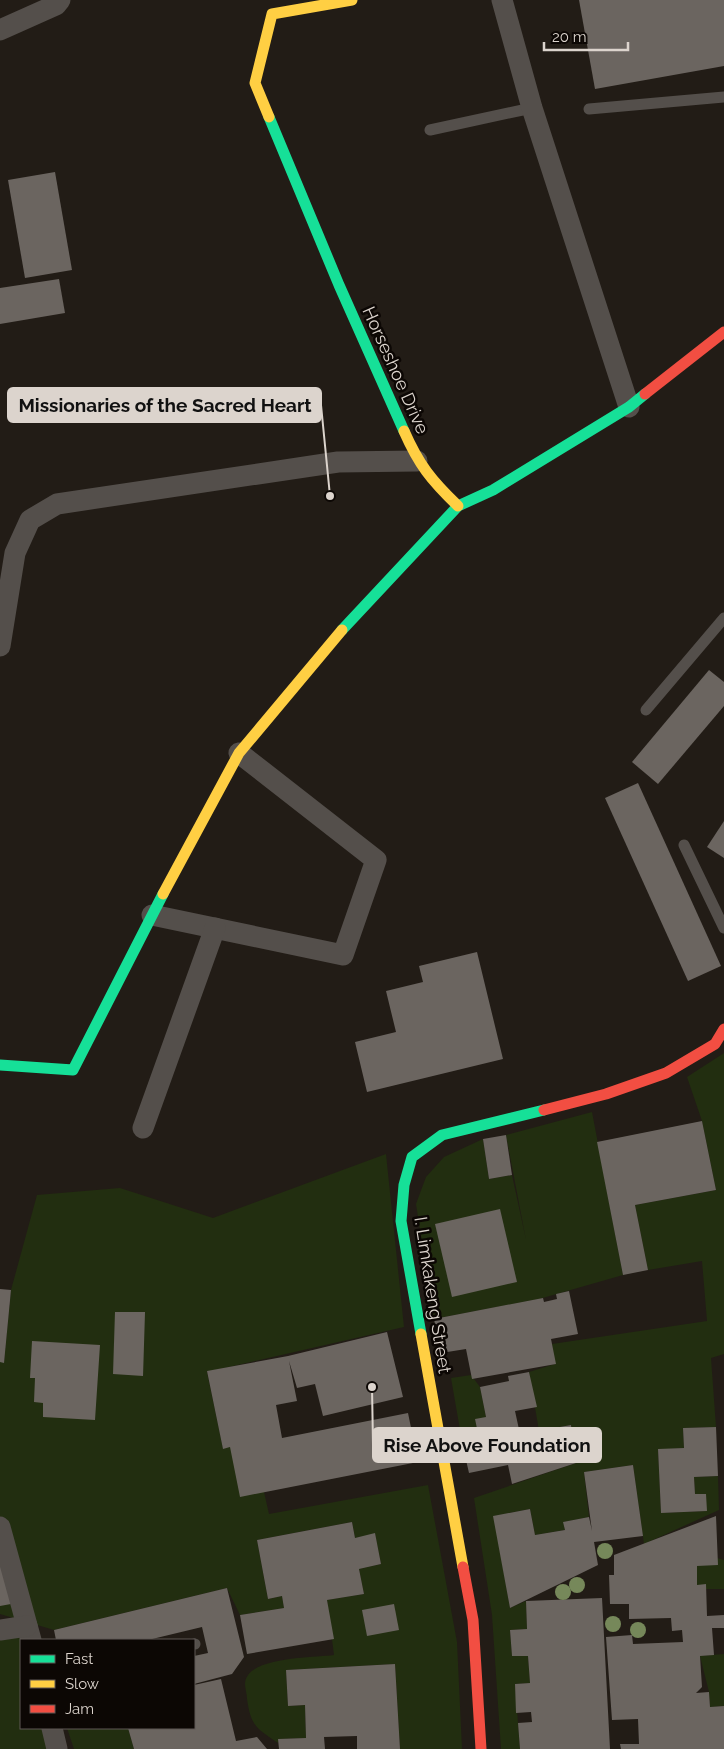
<svg xmlns="http://www.w3.org/2000/svg" width="724" height="1749" viewBox="0 0 724 1749" font-family="Raleway,sans-serif">
	<rect width="100%" height="100%" fill="#221c16"/>
	<g fill="#222e10">
		<polygon points="724,1053 724,1354 711,1358 716,1427 683,1428 684,1448 658,1450 661,1513 706,1511 706,1494 695,1494 694,1477 718,1476 719,1510 644,1544 633,1465 584,1472 589,1517 564,1522 565,1530 535,1535 530,1509 494,1516 510,1608 526,1601 527,1629 510,1630 512,1655 528,1656 530,1683 515,1684 520,1749 501,1749 492,1615 474,1498 576,1463 571,1425 539,1431 529,1372 555,1364 552,1344 707,1321 702,1261 648,1270 635,1205 716,1190 702,1121 687,1077"/>
		<polygon points="592,1112 623,1275 539,1299 434,1319 416,1204 426,1177 444,1157 483,1139 489,1179 512,1175 526,1240 506,1135"/>
		<path d="M386 1154 404 1327 207 1372 223 1448 230 1447 264 1492 269 1514 428 1485 457 1642 462 1749H400L395 1664 286 1670 288 1706 305 1705 306 1738 279 1739 278 1743C256 1728 251 1726 247 1699 247 1694 245 1688 245 1684 246 1656 314 1658 334 1655L327 1600 364 1594 359 1569 381 1564 375 1534 355 1538 352 1522 257 1540 268 1599 282 1596 284 1608 240 1615 227 1588 54 1630 0 1614V1362H4L11 1290 37 1195 120 1188 213 1218Z"/>
		<polygon points="471,1375 480,1387 486,1417 480,1443 463,1447 451,1378"/>
		<polygon points="717,1558 724,1560 724,1589 706,1589 706,1585 697,1585 697,1566"/>
		<polygon points="23,1632 21,1728 46,1728 51,1749 0,1749 0,1636"/>
		<polygon points="724,1654 724,1706 710,1707 709,1692 700,1656"/>
		<polygon points="67,1728 128,1728 134,1749 74,1749"/>
	</g>
	<g fill="#6b6560">
		<polygon points="579,0 724,0 724,66 595,89"/>
		<polygon points="55,172 72,270 25,278 8,180"/>
		<polygon points="59,279 65,313 0,324 0,288"/>
		<polygon points="709,670 724,682 724,706 658,784 632,762"/>
		<polygon points="638,783 721,966 688,981 605,798"/>
		<polygon points="724,821 724,858 707,847"/>
		<polygon points="477,952 503,1059 367,1092 355,1042 396,1032 386,991 423,982 419,966"/>
		<polygon points="702,1121 716,1190 635,1205 648,1270 623,1275 597,1142"/>
		<polygon points="506,1135 512,1175 489,1179 483,1139"/>
		<polygon points="500,1209 517,1282 452,1297 435,1224"/>
		<polygon points="0,1289 11,1290 4,1363 0,1362"/>
		<polygon points="569,1291 578,1334 551,1339 556,1364 472,1379 466,1349 441,1353 434,1319 543,1298 544,1302 557,1299 556,1294"/>
		<polygon points="115,1312 145,1312 143,1376 113,1374"/>
		<polygon points="387,1332 403,1397 323,1416 315,1384 297,1388 289,1361 297,1401 276,1405 282,1438 408,1413 418,1462 240,1497 230,1447 223,1449 207,1371 288,1356"/>
		<polygon points="32,1341 100,1345 95,1420 43,1417 43,1403 34,1402 35,1378 30,1378"/>
		<polygon points="529,1372 537,1407 515,1411 520,1434 571,1425 576,1463 512,1484 508,1465 469,1473 463,1447 480,1443 475,1419 486,1417 480,1387 509,1381 508,1376"/>
		<polygon points="716,1427 718,1476 694,1477 695,1494 706,1494 707,1511 661,1513 658,1449 684,1448 683,1428"/>
		<polygon points="633,1465 643,1536 594,1542 598,1565 510,1608 493,1516 530,1509 535,1535 565,1530 563,1522 589,1517 592,1531 584,1472"/>
		<polygon points="716,1516 718,1565 697,1566 697,1585 706,1584 707,1616 724,1615 724,1628 712,1628 714,1655 700,1656 702,1687 696,1693 709,1692 710,1707 724,1706 724,1749 621,1749 620,1744 639,1744 638,1719 612,1720 606,1637 632,1635 633,1644 683,1642 682,1630 672,1631 671,1618 629,1619 629,1604 610,1604 609,1575 614,1575 614,1555"/>
		<polygon points="352,1522 355,1538 375,1533 381,1564 359,1569 364,1594 327,1600 334,1639 247,1654 240,1615 284,1608 282,1596 268,1599 257,1540"/>
		<polygon points="0,1560 11,1604 0,1606"/>
		<polygon points="227,1588 244,1657 232,1674 194,1684 194,1656 208,1653 202,1627 148,1640 56,1640 54,1630"/>
		<polygon points="602,1598 610,1749 520,1749 518,1723 532,1722 531,1712 516,1713 515,1684 530,1683 528,1656 512,1656 510,1630 527,1629 526,1601"/>
		<polygon points="394,1604 399,1630 367,1636 362,1610"/>
		<polygon points="395,1664 400,1749 357,1749 357,1736 324,1737 325,1749 279,1749 278,1739 306,1738 305,1705 288,1706 286,1670"/>
		<polygon points="221,1679 236,1741 257,1737 267,1749 134,1749 128,1728 194,1728 194,1685"/>
	</g>
	<g fill="none" stroke-linecap="round" stroke-linejoin="round">
		<g stroke="#544f4b" stroke-width="11">
			<polyline points="589,109 724,97"/>
			<polyline points="430,130 532,108"/>
			<polyline points="646,710 724,618"/>
			<polyline points="684,845 724,928"/>
			<polyline points="194,1644 195,1644"/>
		</g>
		<g stroke="#544f4b" stroke-width="21">
			<polyline points="502,0 532,108 629,407"/>
			<polyline points="0,30 56,5 60,0"/>
			<polyline points="0,646 15,553 30,520 57,504 338,462 417,461"/>
			<polyline points="152,915 343,955 376,860 239,753"/>
			<polyline points="143,1128 215,928"/>
			<polyline points="0,1527 31,1640"/>
			<polyline points="0,1630 27,1626"/>
			<polyline points="52,1728 57,1749"/>
		</g>
		<g stroke="#16e098" stroke-width="11">
			<polyline points="269,117 339,285 404,431"/>
			<polyline points="342,630 458,506 493,490 629,407 645,394"/>
			<polyline points="0,1065 73,1070 163,894"/>
			<polyline points="421,1334 401,1221 404,1185 412,1157 442,1135 544,1110"/>
		</g>
		<g stroke="#ffcf43" stroke-width="11">
			<polyline points="269,117 255,83 272,14 352,0"/>
			<path d="M404 431C419 465 431 480 458 506"/>
			<polyline points="163,894 239,753 342,630"/>
			<polyline points="421,1334 463,1567"/>
		</g>
		<g stroke="#f24e42" stroke-width="11">
			<polyline points="645,394 724,332"/>
			<polyline points="544,1110 606,1094 666,1073 715,1044 724,1029"/>
			<polyline points="463,1567 473,1620 481,1749"/>
		</g>
	</g>
	<g fill="#76885a">
		<circle cx="605" cy="1551" r="8"/>
		<circle cx="577" cy="1585" r="8"/>
		<circle cx="563" cy="1592" r="8"/>
		<circle cx="613" cy="1624" r="8"/>
		<circle cx="638" cy="1630" r="8"/>
	</g>
	<g text-anchor="middle" dominant-baseline="central" stroke-width="5" stroke-linejoin="round" paint-order="stroke">
		<g font-size="18" fill="#dcd4cd" stroke="#0c0704">
			<text transform="translate(396 370) rotate(66)">Horseshoe Drive</text>
			<text transform="translate(433 1295) rotate(81)">I. Limkakeng Street</text>
		</g>
	</g>
	<path fill="none" stroke="#dcd4cd" stroke-width="2" d="M330 496L321 405M372 1387L373 1445"/>
	<g fill="#dcd4cd" stroke="#0c0704" stroke-width="2">
		<circle cx="330" cy="496" r="5"/>
		<circle cx="372" cy="1387" r="5"/>
	</g>
	<g fill="#dcd4cd" stroke="#dcd4cd" stroke-width="2">
		<rect x="8" y="388" width="313" height="34" rx="5"/>
		<rect x="373" y="1428" width="228" height="34" rx="5"/>
	</g>
	<g font-size="19" text-anchor="middle" font-weight="bold" fill="#111">
		<text x="165" y="412">Missionaries of the Sacred Heart</text>
		<text x="487" y="1452">Rise Above Foundation</text>
	</g>
	<rect x="20" y="1639" width="175" height="90" fill="#0c0704" stroke="#5f5954"/>
	<rect x="30" y="1655" width="25" height="8" fill="#16e098" stroke="#5f5954"/>
	<text x="65" y="1664" font-size="15" fill="#dcd4cd">Fast</text>
	<rect x="30" y="1680" width="25" height="8" fill="#ffcf43" stroke="#5f5954"/>
	<text x="65" y="1689" font-size="15" fill="#dcd4cd">Slow</text>
	<rect x="30" y="1705" width="25" height="8" fill="#f24e42" stroke="#5f5954"/>
	<text x="65" y="1714" font-size="15" fill="#dcd4cd">Jam</text>
	<path d="M544 42v8h84v-8" fill="none" stroke="#dcd4cd" stroke-width="2.5"/>
	<text x="552" y="42" font-size="15" fill="#dcd4cd" stroke="#0c0704" stroke-width="4" paint-order="stroke">20 m</text>
</svg>
